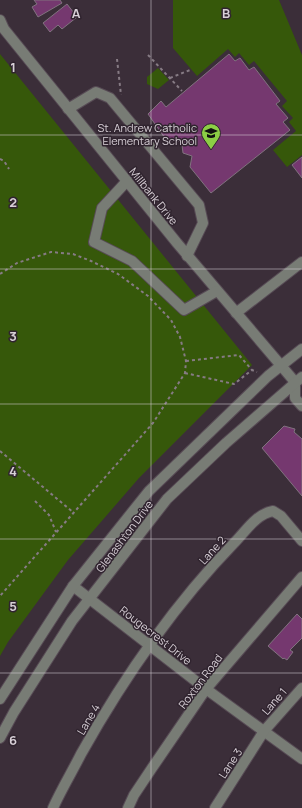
<svg xmlns="http://www.w3.org/2000/svg" width="302" height="808" viewBox="0 0 302 808" font-family="Manrope,sans-serif">
	<rect width="100%" height="100%" fill="#3b2e39"/>
	<g fill="#36580a">
		<polygon points="173,0 279,0 302,55 302,155 287,167 273,150 296,131 289,122 293,118 282,106 287,101 254,61 249,65 239,53 235,57 228,49 197,76 173,48"/>
		<polygon points="0,54 252,365 139,478 68,560 8,642 0,656"/>
		<polygon points="158,68 169,80 158,89 147,84 147,77"/>
	</g>
	<g fill="#75386f" stroke="#81727f">
		<polygon points="34,0 60,0 62,3 38,17 32,7 37,4"/>
		<polygon points="67,4 77,17 62,29 58,25 50,32 43,23"/>
		<polygon points="229,54 235,61 240,58 249,70 254,67 280,101 276,104 288,118 283,122 290,130 211,193 190,167 192,156 183,153 182,145 178,141 167,141 148,114 161,101 166,107"/>
		<polygon points="302,157 302,178 292,165"/>
		<polygon points="284,426 295,429 294,432 302,439 302,496 262,448"/>
		<polygon points="297,614 302,619 302,638 290,650 293,652 287,660 284,658 283,659 268,646"/>
	</g>
	<g fill="none" stroke-linecap="round" stroke-linejoin="round">
		<g stroke="#574b55" stroke-width="12">
			<g id="minor">
				<polyline points="0,20 4,29 177,243 295,382"/>
				<polyline points="68,109 96,92 110,98 199,205 203,223 187,256"/>
				<polyline points="127,181 102,208 94,242 132,261 184,310 217,291"/>
				<polyline points="236,313 302,262"/>
				<polyline points="295,382 295,398 302,406"/>
				<polyline points="73,586 206,689 302,759"/>
				<polyline points="0,699 73,586 149,491 268,376 302,349"/>
				<polyline points="0,738 14,712 72,621 167,499 226,443 302,377"/>
				<path d="M53 808C61 790 72 772 81 754 123 679 174 605 234 543 246 531 256 514 273 511L281 516 302 541"/>
				<polyline points="128,808 134,795 152,768 206,689 302,577"/>
				<polyline points="215,808 264,731 302,688"/>
			</g>
		</g>
		<g stroke="#867b84" stroke-width="2" stroke-dasharray="3 3" stroke-linecap="butt">
			<polyline points="148,55 182,91"/>
			<polyline points="117,59 121,95"/>
			<polyline points="170,78 190,70"/>
			<polyline points="0,159 4,161 9,169"/>
			<polyline points="0,274 17,263 51,252 73,254 91,261 118,274 148,296 171,320 180,337 186,361 185,373 153,423 0,596"/>
			<polyline points="186,361 239,355 252,370"/>
			<polyline points="185,373 234,384 252,370 257,372"/>
			<polyline points="0,451 74,513"/>
			<polyline points="35,501 49,515 56,532"/>
		</g>
		<use href="#minor" stroke="#787c75" stroke-width="10"/>
	</g>
	<path fill="none" stroke="#d8d0d7" stroke-width="1" stroke-opacity="0.55" d="M151 0V808M0 135H302M0 269H302M0 404H302M0 539H302M0 673H302"/>
	<defs>
		<g id="school-pin" transform="scale(1)"><path d="M0 17L-7.5 6A9.5 9.5 0 1 1 7.5 6Z" fill="#8cce45" stroke="#30242f"/><path d="M0-5L7-2L0 1L-7-2ZM-4 1L0 2.5L4 1V4Q0 6-4 4Z" fill="#111"/></g>
	</defs>
	<g fill-rule="evenodd">
		<use href="#school-pin" x="211" y="133"/>
	</g>
	<g text-anchor="middle" dominant-baseline="central" stroke-width="3" stroke-linejoin="round" paint-order="stroke">
		<g font-size="11" fill="#d8d0d7" stroke="#30242f" text-anchor="end">
			<text x="197" y="127">St. Andrew Catholic<tspan x="197" dy="13">Elementary School</tspan></text>
		</g>
		<g font-size="11" fill="#d8d0d7" stroke="#30242f">
			<text transform="translate(154 196) rotate(51)">Millbank Drive</text>
			<text transform="translate(124 536) rotate(-53)">Glenashton Drive</text>
			<text transform="translate(212 550) rotate(-48)">Lane 2</text>
			<text transform="translate(156 635) rotate(38)">Rougecrest Drive</text>
			<text transform="translate(200 681) rotate(-53)">Roxton Road</text>
			<text transform="translate(274 701) rotate(-49)">Lane 1</text>
			<text transform="translate(88 719) rotate(-60)">Lane 4</text>
			<text transform="translate(230 763) rotate(-57)">Lane 3</text>
		</g>
	</g>
	<g font-size="13" text-anchor="middle" font-weight="bold" fill="#d8d0d7" stroke="#30242f" stroke-width="3" stroke-linejoin="round" paint-order="stroke">
		<text x="76" y="18">A</text>
		<text x="226" y="18">B</text>
		<text x="13" y="72">1</text>
		<text x="13" y="207">2</text>
		<text x="13" y="341">3</text>
		<text x="13" y="476">4</text>
		<text x="13" y="611">5</text>
		<text x="13" y="745">6</text>
	</g>
</svg>
